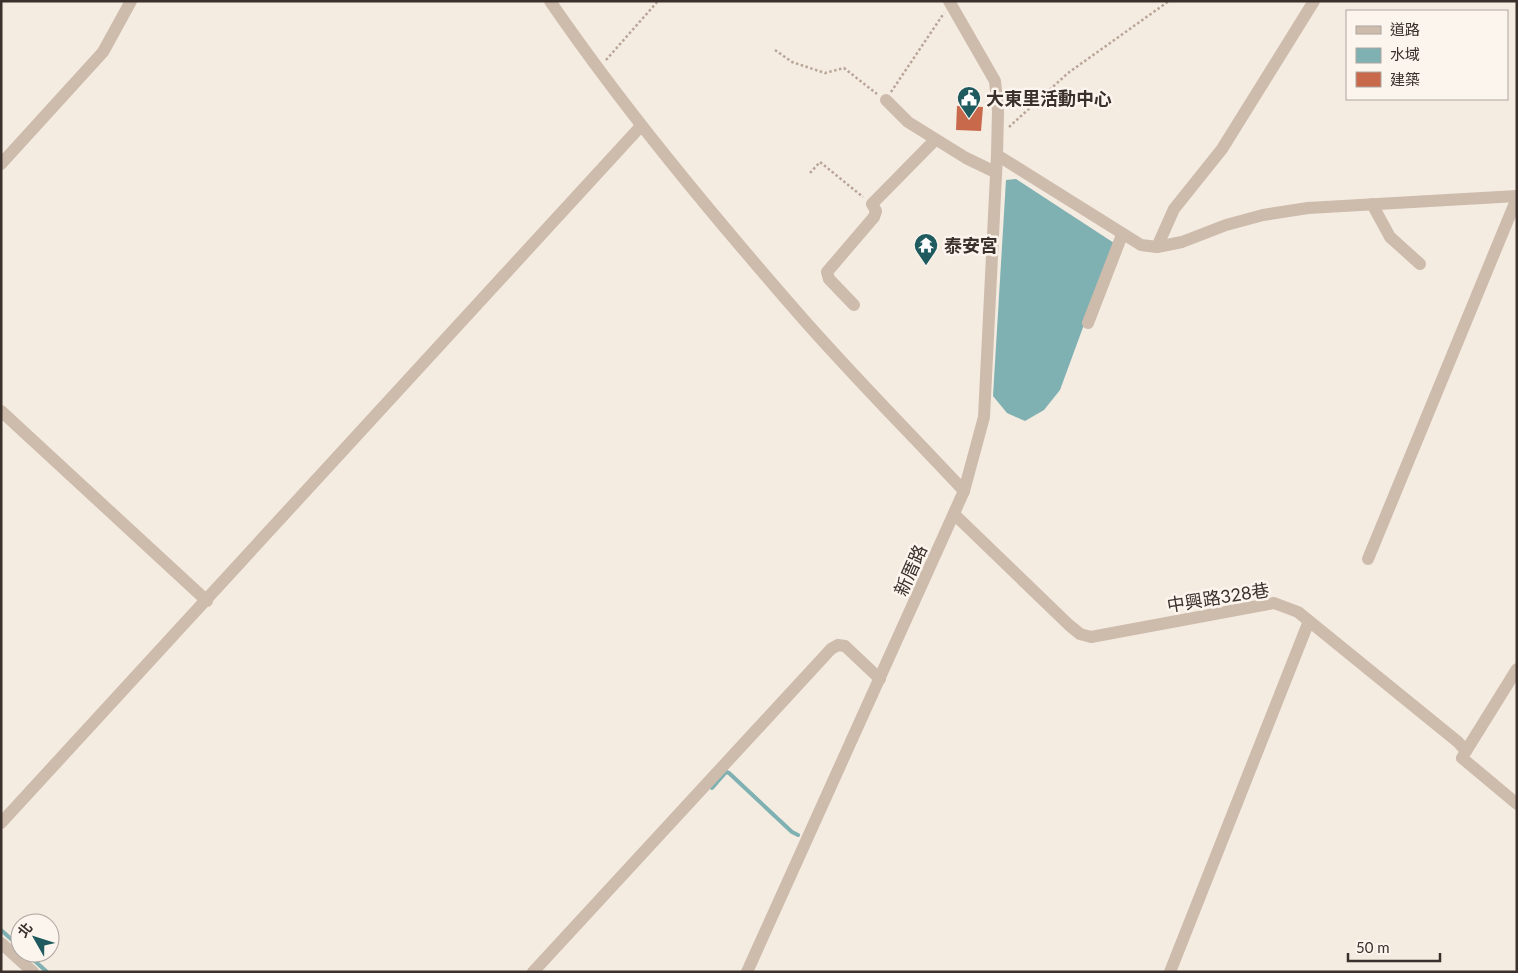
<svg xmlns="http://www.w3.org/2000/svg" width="1518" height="973" viewBox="0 0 1518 973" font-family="Lato,'Noto Sans TC',sans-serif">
	<rect width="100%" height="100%" fill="#f4ebe1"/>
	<polygon fill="#7fb0b2" points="1016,179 1114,243 1060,390 1044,410 1025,421 1007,413 993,396 1006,180"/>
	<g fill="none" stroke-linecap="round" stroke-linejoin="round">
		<g stroke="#7fb0b2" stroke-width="4">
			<polyline points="712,788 726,772 729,773 792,832 798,835"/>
			<polyline points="1,930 20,947"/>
			<polyline points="26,953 47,972"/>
		</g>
	</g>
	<polygon fill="#c8694b" points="957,106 983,107 981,131 956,130"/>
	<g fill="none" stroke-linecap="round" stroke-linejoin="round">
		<g stroke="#b9a596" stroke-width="2.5" stroke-dasharray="2.5 2.5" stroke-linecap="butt">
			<polyline points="775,50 792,62 825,73 844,68 877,94"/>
			<polyline points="606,60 658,1"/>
			<polyline points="891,92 944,13"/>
			<polyline points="1009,127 1068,73 1169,1"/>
			<polyline points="810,173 820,162 863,197"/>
		</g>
		<g stroke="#cdbbac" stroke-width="12">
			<path d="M550 1C625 110 710 212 797 312 850 373 908 431 964 491"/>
			<polyline points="949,1 995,81 998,111 997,155 1141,245 1157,247 1182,242 1226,225 1263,215 1308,208 1517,196"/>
			<polyline points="886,100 908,122 966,158 995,172"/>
			<polyline points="1,164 103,52 131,1"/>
			<polyline points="1372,204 1390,237 1420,264"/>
			<polyline points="1157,247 1174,209 1222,149 1314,1"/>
			<polyline points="854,305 829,279 827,272 874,217 876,211 872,204 935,140"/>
			<polyline points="1088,323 1122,235"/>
			<polyline points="1,411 207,601"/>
			<polyline points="954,514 1069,625 1080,634 1091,637 1274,603 1298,612 1458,742 1466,751 1462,758 1517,804"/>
			<polyline points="1368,559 1517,198"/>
			<polyline points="1466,751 1517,669"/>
			<polyline points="1,823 641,126"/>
			<polyline points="1,943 33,972"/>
			<polyline points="533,972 831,649 838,645 845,646 880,679"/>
			<polyline points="747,972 964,491 984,417 997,155"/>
			<polyline points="1170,972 1309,621"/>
		</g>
	</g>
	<defs>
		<g id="civic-pin" transform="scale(1.25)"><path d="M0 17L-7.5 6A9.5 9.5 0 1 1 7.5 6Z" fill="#1f5a5e" stroke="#fbf5ee"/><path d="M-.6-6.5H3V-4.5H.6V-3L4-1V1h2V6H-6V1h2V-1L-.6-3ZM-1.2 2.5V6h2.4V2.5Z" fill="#fff"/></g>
		<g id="temple-pin" transform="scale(1.25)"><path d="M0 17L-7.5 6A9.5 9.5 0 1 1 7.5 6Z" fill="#1f5a5e" stroke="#fbf5ee"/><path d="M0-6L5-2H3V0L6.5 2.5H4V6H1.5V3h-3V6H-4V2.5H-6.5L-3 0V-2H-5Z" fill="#fff"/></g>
	</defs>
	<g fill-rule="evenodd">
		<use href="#civic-pin" x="969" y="98"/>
		<use href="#temple-pin" x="926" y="245"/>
	</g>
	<g text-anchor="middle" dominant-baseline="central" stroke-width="5" stroke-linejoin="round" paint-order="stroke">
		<g font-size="18" font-weight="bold" fill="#3b302b" stroke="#fbf5ee" text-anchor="start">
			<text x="986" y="98">大東里活動中心</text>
			<text x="944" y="245">泰安宮</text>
		</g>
		<g font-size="18" fill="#3b302b" stroke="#fbf5ee">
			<text transform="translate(910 570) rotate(-66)">新厝路</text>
			<text transform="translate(1218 597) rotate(-9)">中興路328巷</text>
		</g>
	</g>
	<rect width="1518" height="973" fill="none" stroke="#3b302b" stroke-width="5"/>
	<rect x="1346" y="10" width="162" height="90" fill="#fbf5ee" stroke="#aea6a0"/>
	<rect x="1356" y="26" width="25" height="8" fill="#cdbbac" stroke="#aea6a0"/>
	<text x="1390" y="35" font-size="15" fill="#3b302b">道路</text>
	<rect x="1356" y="48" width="25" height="15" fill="#7fb0b2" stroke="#aea6a0"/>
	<text x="1390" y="60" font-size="15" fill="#3b302b">水域</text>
	<rect x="1356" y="72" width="25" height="15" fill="#c8694b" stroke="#aea6a0"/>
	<text x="1390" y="85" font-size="15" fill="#3b302b">建築</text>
	<g transform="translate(35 938) rotate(309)"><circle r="24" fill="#fbf5ee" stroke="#aea6a0"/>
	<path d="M0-4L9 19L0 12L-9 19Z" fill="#1f5a5e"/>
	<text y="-8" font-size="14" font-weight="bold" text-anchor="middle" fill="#3b302b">北</text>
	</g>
	<path d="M1348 953v8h92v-8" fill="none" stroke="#3b302b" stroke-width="2.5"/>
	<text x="1356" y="953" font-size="15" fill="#3b302b" stroke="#fbf5ee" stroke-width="4" paint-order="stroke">50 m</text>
</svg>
